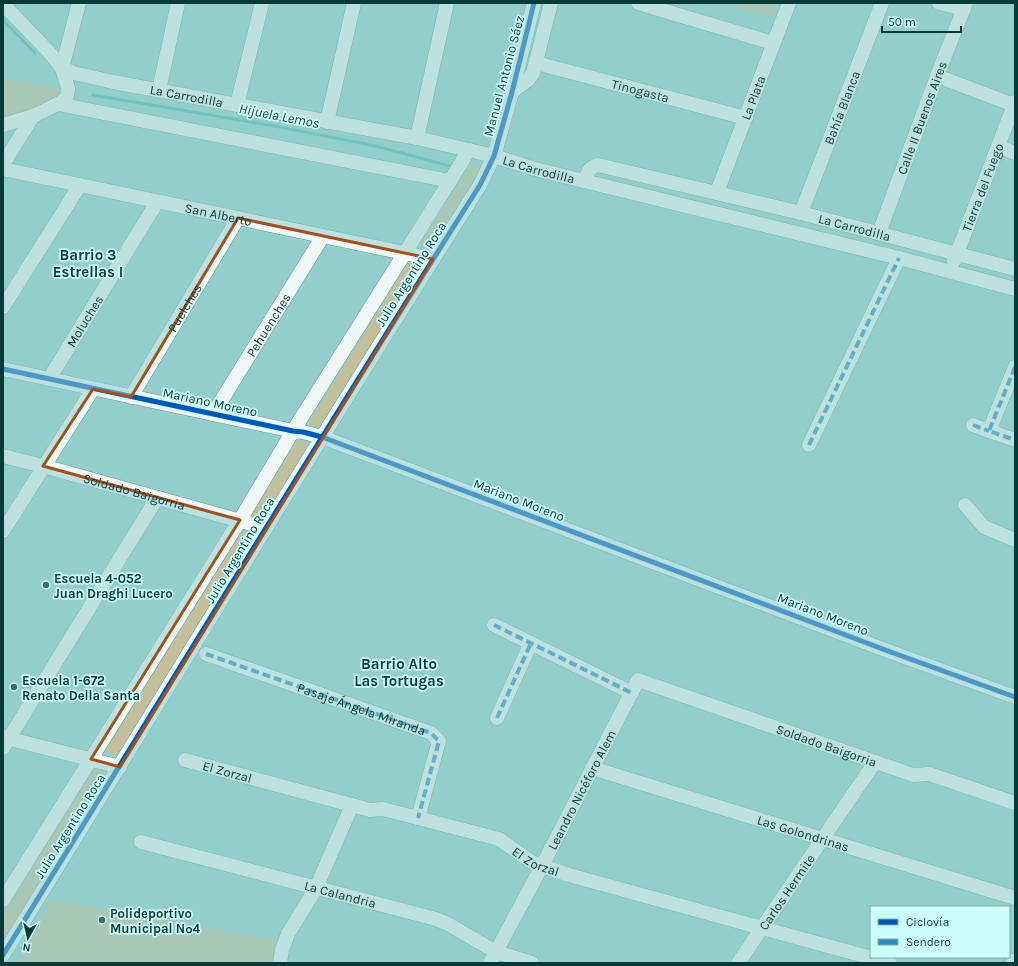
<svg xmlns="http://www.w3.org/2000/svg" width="1018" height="966" viewBox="0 0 1018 966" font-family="Karla,sans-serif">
	<rect width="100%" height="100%" fill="#92cecc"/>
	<g fill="#c3c099">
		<polygon points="719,3 777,3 772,17"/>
		<polygon points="3,78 61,89 59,95 55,100 38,107 3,118"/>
		<polygon points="470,165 481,168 482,169 432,248 429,249 422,247 420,244"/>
		<polygon points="410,263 419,265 420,268 319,426 316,427 311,425 309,423 407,265"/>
		<polygon points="299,441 306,443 307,446 262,519 260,519 253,517 252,515 296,443"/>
		<polygon points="245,532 251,534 252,537 118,754 114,755 107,752 107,748 241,533"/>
		<polygon points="94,768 97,768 106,771 107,775 3,942 3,912 92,770"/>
		<polygon points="51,900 277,940 273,963 17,963"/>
	</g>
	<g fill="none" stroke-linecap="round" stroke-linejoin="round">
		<g stroke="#51b4b1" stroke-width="3">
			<polyline points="3,20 35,53"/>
			<polyline points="93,95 280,127 371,145 454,167"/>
		</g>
		<g stroke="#669291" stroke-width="15">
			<g id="minor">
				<polyline points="638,3 773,43"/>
				<polyline points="939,3 964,9"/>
				<path id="s1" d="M3 4 49 52 62 68 74 73 113 82 417 138 494 156 535 169 899 258 1015 289"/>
				<path id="s2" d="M536 63 746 118"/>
				<polyline points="937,76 1014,105"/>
				<polyline points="159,90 178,3"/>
				<polyline points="512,92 528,80 533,73 551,3"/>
				<polyline points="58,104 450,181"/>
				<polyline points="237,105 262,3"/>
				<polyline points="327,122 354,3"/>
				<polyline points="3,125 33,116 58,104 64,100 67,96 68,88 62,68 79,3"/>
				<polyline points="417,138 447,3"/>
				<polyline points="998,146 1015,153"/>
				<polyline points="3,164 33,116"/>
				<path id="s3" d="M3 169 433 259"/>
				<path id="s4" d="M585 181C588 172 588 168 598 165L801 213 1015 269"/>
				<path id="s5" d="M717 192 789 3"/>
				<path id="s6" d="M801 213 882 3"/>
				<path id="s7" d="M879 233 937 76 966 3"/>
				<path id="s8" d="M954 261 1015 102"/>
				<polyline points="3,307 80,185"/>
				<polyline points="1015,367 989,431 1015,440"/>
				<polyline points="3,369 293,431 303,432 322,437 888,651 1015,697"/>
				<path id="s9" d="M49 379 157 202"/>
				<path id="s10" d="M131 397 238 218"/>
				<path id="s11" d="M213 414 323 236"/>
				<polyline points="973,425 989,431"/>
				<polyline points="809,445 899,258"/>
				<path id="s12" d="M3 456 43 466 266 528"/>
				<polyline points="965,505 984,527 1015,540"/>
				<polyline points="3,531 93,389"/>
				<polyline points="494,625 632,693"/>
				<polyline points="206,654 431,733 439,741 418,818"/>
				<polyline points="497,718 531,643"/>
				<polyline points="3,737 120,767"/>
				<polyline points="3,748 157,498"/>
				<path id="s13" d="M185 760 370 810 383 809 499 839 533 863 569 875 890 963"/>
				<path id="s14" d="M592 768 1015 898"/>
				<path id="s15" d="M141 842 436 919 448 924 496 952 532 963"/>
				<polyline points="3,900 240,520 293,431 450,181 469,150"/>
				<path d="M3 955C162 698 318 440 480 185L494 156 512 92 534 3"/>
				<polyline points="280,963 282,950 288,934 316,888 352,805"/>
				<path id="s16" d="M490 963 542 866 638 680 913 775 930 774 1015 803"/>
				<path id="s17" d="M738 963 875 762"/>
				<polyline points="1013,963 1015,960"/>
			</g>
		</g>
		<use href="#minor" stroke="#eff8f7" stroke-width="14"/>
		<g stroke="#2e88bd" stroke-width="4" stroke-dasharray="8 4" stroke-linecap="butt">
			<polyline points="1015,367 989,431 1015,440"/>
			<polyline points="973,425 989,431"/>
			<polyline points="809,445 899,258"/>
			<polyline points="494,625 632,693"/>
			<path id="s18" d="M206 654 431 733 439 741 418 818"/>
			<polyline points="497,718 531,643"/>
		</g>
		<g stroke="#ccfdfb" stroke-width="8">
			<g id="cycleway">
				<polyline points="3,369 293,431 303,432 322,437 888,651 1015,697"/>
				<path d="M3 955C162 698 318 440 480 185L494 156 512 92 534 3"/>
			</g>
		</g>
		<use href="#cycleway" stroke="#0057b8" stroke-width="5"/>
	</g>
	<path d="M0 0H1018V966H0ZM238 218 433 259 120 767 91 759 240 520 43 466 93 389 131 397Z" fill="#92cecc" fill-opacity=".55" fill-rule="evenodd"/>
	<path fill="none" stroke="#a4501a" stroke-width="3" stroke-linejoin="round" d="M238 218 433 259 120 767 91 759 240 520 43 466 93 389 131 397Z"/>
	<g fill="#386e6c" stroke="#ccfdfb" stroke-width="1.5">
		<circle cx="46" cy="585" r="4"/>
		<circle cx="14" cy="687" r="4"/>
		<circle cx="102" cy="920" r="4"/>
	</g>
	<g text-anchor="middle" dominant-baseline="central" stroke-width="3.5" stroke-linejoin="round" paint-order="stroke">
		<g font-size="13" fill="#073a39" stroke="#ccfdfb">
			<text transform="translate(504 76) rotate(-75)">Manuel Antonio Sáez</text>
			<text stroke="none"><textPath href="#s2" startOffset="108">Tinogasta</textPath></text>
			<text stroke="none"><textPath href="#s1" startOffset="215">La Carrodilla</textPath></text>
			<text stroke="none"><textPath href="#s5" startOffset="101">La Plata</textPath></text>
			<text stroke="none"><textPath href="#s6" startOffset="113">Bahía Blanca</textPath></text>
			<text stroke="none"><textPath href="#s7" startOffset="123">Calle II Buenos Aires</textPath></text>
			<text stroke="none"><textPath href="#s1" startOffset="575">La Carrodilla</textPath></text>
			<text stroke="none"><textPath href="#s8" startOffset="79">Tierra del Fuego</textPath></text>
			<text stroke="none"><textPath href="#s3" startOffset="220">San Alberto</textPath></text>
			<text stroke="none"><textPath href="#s4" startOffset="286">La Carrodilla</textPath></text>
			<text transform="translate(411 274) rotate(-58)">Julio Argentino Roca</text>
			<text stroke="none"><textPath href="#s10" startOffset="104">Puelches</textPath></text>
			<text stroke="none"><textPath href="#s9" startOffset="68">Moluches</textPath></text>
			<text stroke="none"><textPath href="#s11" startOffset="105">Pehuenches</textPath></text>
			<text transform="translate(210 402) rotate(12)">Mariano Moreno</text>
			<text stroke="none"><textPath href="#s12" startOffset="136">Soldado Baigorria</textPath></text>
			<text transform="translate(519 500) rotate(21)">Mariano Moreno</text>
			<text transform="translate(240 550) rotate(-59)">Julio Argentino Roca</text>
			<text transform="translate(823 614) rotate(21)">Mariano Moreno</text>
			<text stroke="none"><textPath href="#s18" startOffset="165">Pasaje Ángela Miranda</textPath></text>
			<text stroke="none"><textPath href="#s16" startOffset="519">Soldado Baigorria</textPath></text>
			<text stroke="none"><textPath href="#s13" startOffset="44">El Zorzal</textPath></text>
			<text stroke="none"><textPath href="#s16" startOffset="196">Leandro Nicéforo Alem</textPath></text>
			<text transform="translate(70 826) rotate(-58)">Julio Argentino Roca</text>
			<text stroke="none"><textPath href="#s14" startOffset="221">Las Golondrinas</textPath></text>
			<text stroke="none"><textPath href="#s13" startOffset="368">El Zorzal</textPath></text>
			<text stroke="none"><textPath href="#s17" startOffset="86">Carlos Hermite</textPath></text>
			<text stroke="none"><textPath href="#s15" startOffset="206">La Calandria</textPath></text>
		</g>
		<g font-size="13" font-weight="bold" fill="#073a39" stroke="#ccfdfb" text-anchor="start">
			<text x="54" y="578">Escuela 4-052<tspan x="54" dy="15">Juan Draghi Lucero</tspan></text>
			<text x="22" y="680">Escuela 1-672<tspan x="22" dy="15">Renato Della Santa</tspan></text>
			<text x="110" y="913">Polideportivo<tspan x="110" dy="15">Municipal Nº4</tspan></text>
		</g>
		<g font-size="14" font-style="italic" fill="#234443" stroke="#ccfdfb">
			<text transform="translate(279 116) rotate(11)">Hijuela Lemos</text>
		</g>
		<g font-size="15" font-weight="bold" fill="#073a39" stroke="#ccfdfb">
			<text x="88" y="255">Barrio 3<tspan x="88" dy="17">Estrellas I</tspan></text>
			<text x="399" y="664">Barrio Alto<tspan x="399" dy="17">Las Tortugas</tspan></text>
		</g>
	</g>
	<rect width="1018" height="966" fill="none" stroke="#073a39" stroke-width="8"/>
	<rect x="870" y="906" width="140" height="52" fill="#ccfdfb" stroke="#7dafad"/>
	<rect x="878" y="919" width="20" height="6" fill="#0057b8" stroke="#7dafad"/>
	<text x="906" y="926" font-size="12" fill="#073a39">Ciclovía</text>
	<rect x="878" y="939" width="20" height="6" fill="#2e88bd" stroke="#7dafad"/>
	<text x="906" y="946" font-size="12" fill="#073a39">Sendero</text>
	<g transform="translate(28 938) rotate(188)" stroke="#ccfdfb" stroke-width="3" paint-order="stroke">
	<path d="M0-3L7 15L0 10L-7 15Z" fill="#073a39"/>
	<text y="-6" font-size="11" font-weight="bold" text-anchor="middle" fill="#073a39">N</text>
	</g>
	<path d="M882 26v6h79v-6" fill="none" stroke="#073a39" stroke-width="2"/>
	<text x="888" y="26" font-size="12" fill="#073a39" stroke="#ccfdfb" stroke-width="3" paint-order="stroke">50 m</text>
</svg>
